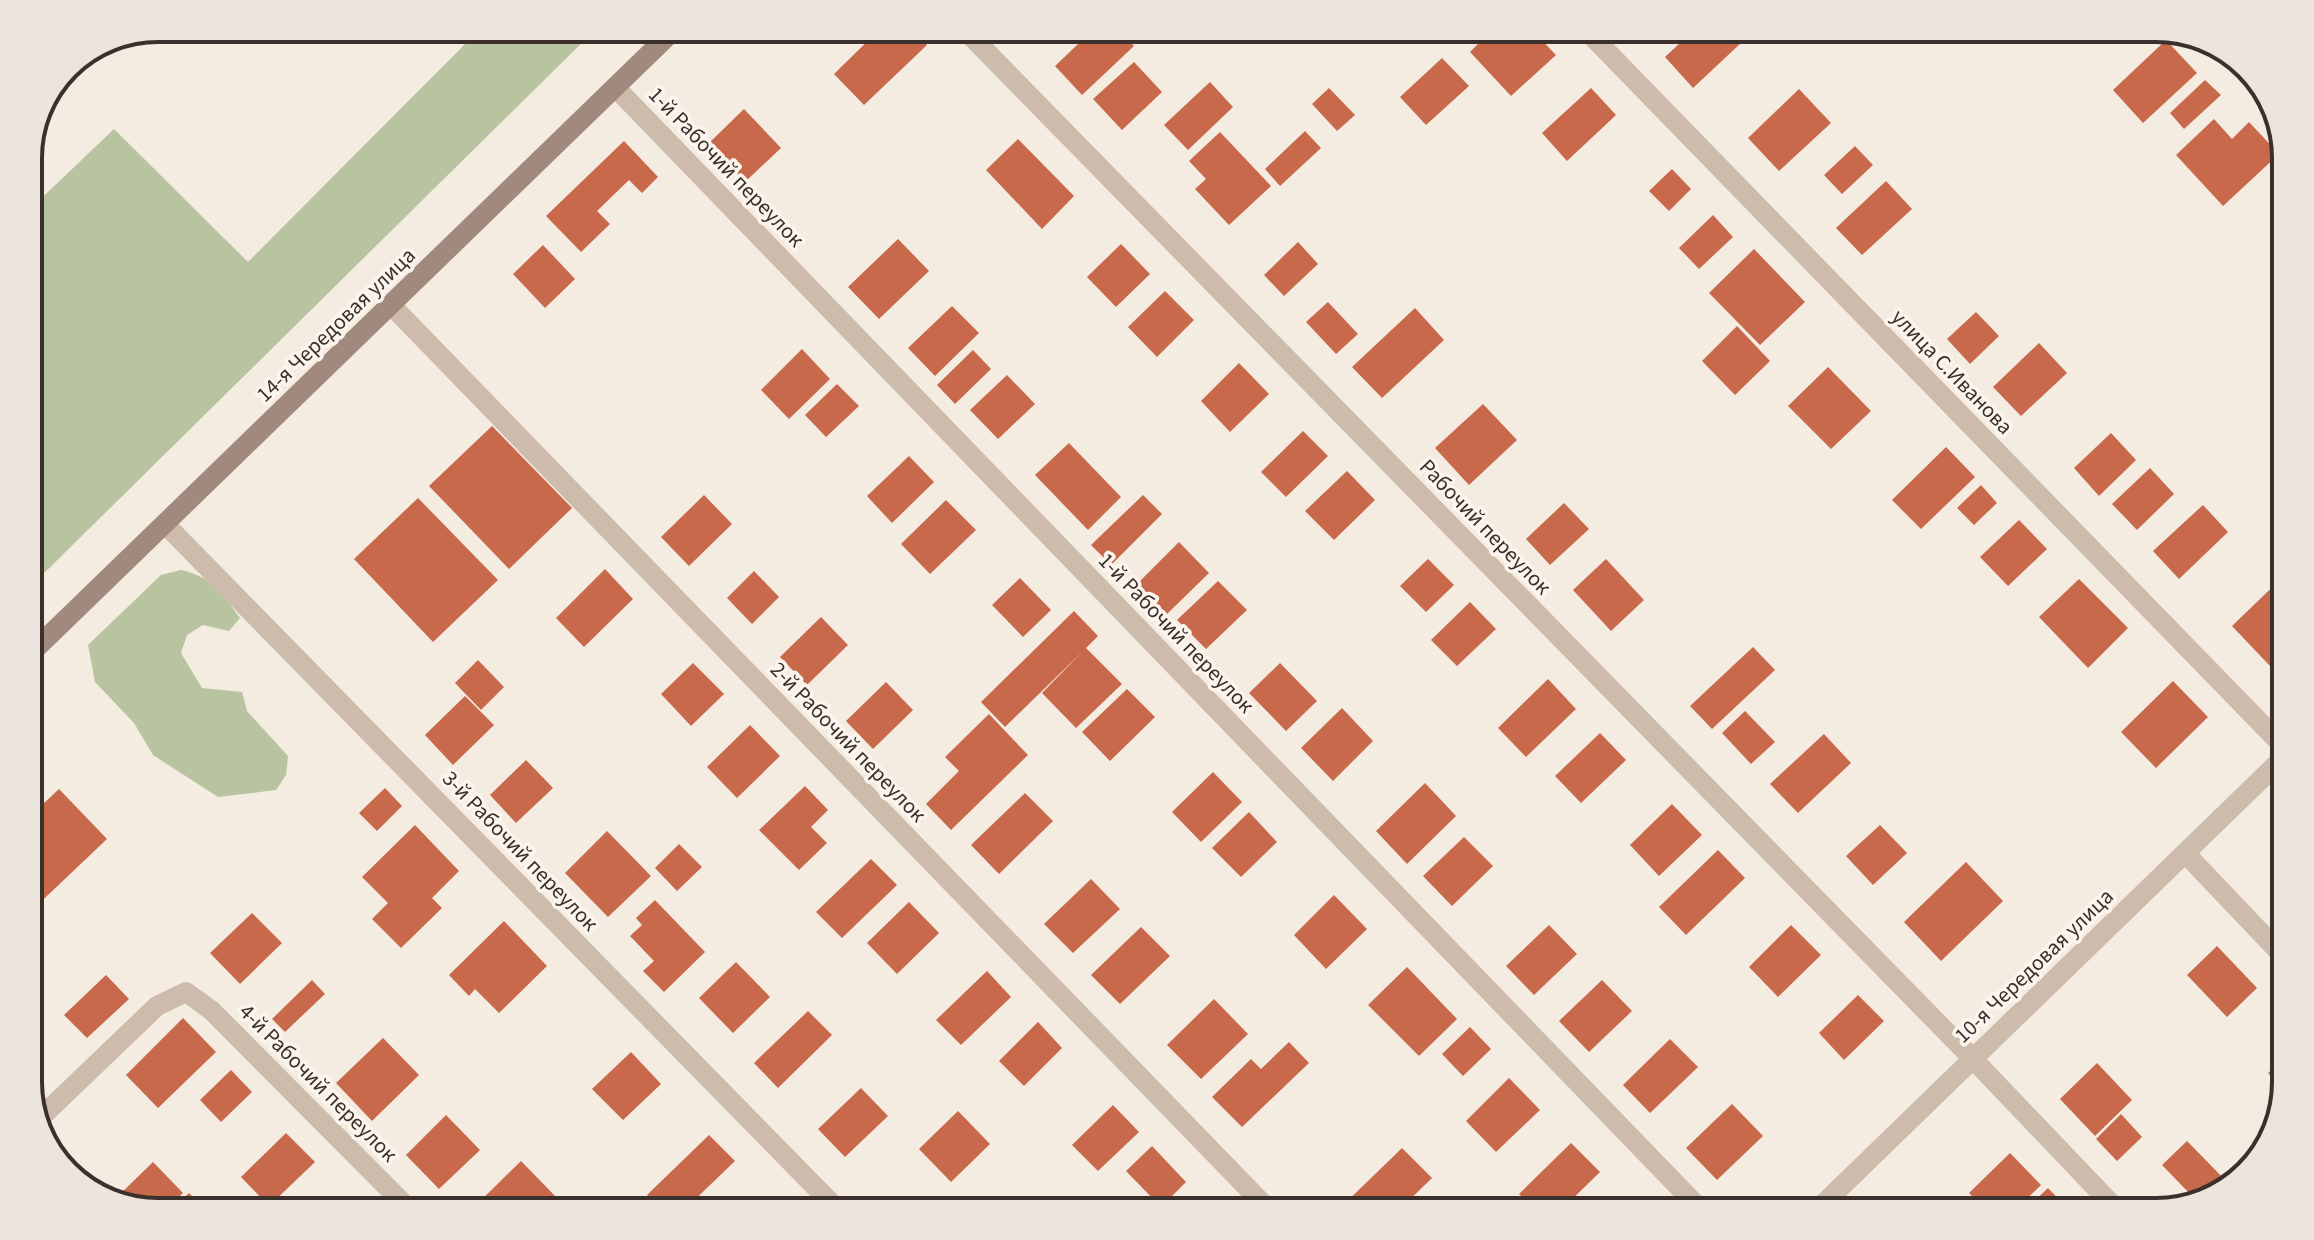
<svg xmlns="http://www.w3.org/2000/svg" width="2314" height="1240" viewBox="0 0 2314 1240" font-family="'Source Sans 3',sans-serif">
	<rect width="100%" height="100%" fill="#f4ebe1"/>
	<g fill="#b8c4a0">
		<polygon points="481,28 597,28 28,589 28,211 114,129 248,262"/>
		<path d="M181 570C215 578 220 592 240 618L229 631 203 625 187 635 181 653 202 688 242 692 247 711 288 756 286 775 276 790 218 797 153 755 134 723 95 682 88 645 161 575Z"/>
	</g>
	<g fill="#c8694b">
		<polygon points="881,28 911,28 927,45 864,105 834,74"/>
		<polygon points="1095,28 1117,28 1134,46 1082,95 1055,66"/>
		<polygon points="1494,28 1530,28 1556,55 1511,96 1470,52"/>
		<polygon points="1696,28 1757,28 1693,88 1665,57"/>
		<polygon points="2048,28 2081,28 2064,44"/>
		<polygon points="2166,40 2197,73 2143,123 2113,90"/>
		<polygon points="1442,58 1469,86 1426,125 1400,97"/>
		<polygon points="1134,62 1162,92 1122,130 1093,99"/>
		<polygon points="2205,80 2221,95 2184,129 2170,113"/>
		<polygon points="1210,82 1233,107 1188,150 1164,125"/>
		<polygon points="1329,88 1355,115 1337,131 1312,104"/>
		<polygon points="1591,88 1616,115 1567,161 1542,133"/>
		<polygon points="1799,89 1831,123 1779,171 1748,138"/>
		<polygon points="744,109 781,148 745,182 708,144"/>
		<polygon points="2214,119 2232,139 2249,122 2279,154 2223,206 2176,155"/>
		<polygon points="1305,131 1321,148 1280,186 1265,169"/>
		<polygon points="1220,132 1271,186 1229,225 1195,189 1206,179 1189,161"/>
		<polygon points="1018,139 1074,196 1042,229 986,170"/>
		<polygon points="624,141 658,177 642,193 629,180 597,211 610,224 581,252 546,216"/>
		<polygon points="1855,146 1873,165 1842,194 1824,175"/>
		<polygon points="1672,169 1691,189 1669,211 1649,191"/>
		<polygon points="1886,181 1912,209 1862,255 1836,228"/>
		<polygon points="1713,215 1733,237 1699,269 1679,248"/>
		<polygon points="898,239 929,271 879,319 848,287"/>
		<polygon points="1298,242 1318,264 1284,296 1264,275"/>
		<polygon points="1121,244 1150,274 1116,307 1087,277"/>
		<polygon points="543,245 575,279 545,308 513,274"/>
		<polygon points="1754,249 1805,302 1760,345 1709,293"/>
		<polygon points="1165,291 1194,320 1157,357 1128,327"/>
		<polygon points="1328,302 1358,334 1336,354 1306,322"/>
		<polygon points="952,306 979,333 935,376 908,348"/>
		<polygon points="1415,308 1444,340 1382,398 1352,367"/>
		<polygon points="1976,312 1999,336 1970,364 1947,339"/>
		<polygon points="1737,326 1770,361 1735,395 1702,361"/>
		<polygon points="2039,343 2067,373 2021,416 1993,387"/>
		<polygon points="802,349 830,379 789,419 761,390"/>
		<polygon points="973,350 991,369 955,404 937,385"/>
		<polygon points="1239,363 1269,394 1230,432 1201,401"/>
		<polygon points="1828,367 1871,411 1831,449 1788,406"/>
		<polygon points="1007,375 1035,404 998,439 970,410"/>
		<polygon points="837,384 859,406 826,437 805,415"/>
		<polygon points="1483,404 1517,440 1469,485 1435,448"/>
		<polygon points="492,426 572,508 509,569 429,486"/>
		<polygon points="1303,431 1328,456 1286,497 1261,472"/>
		<polygon points="2111,433 2136,460 2099,496 2074,468"/>
		<polygon points="1069,443 1121,497 1088,530 1035,475"/>
		<polygon points="1946,447 1975,477 1921,529 1892,500"/>
		<polygon points="909,456 934,482 892,523 867,496"/>
		<polygon points="2150,468 2174,494 2137,530 2112,504"/>
		<polygon points="1347,471 1375,500 1334,540 1305,511"/>
		<polygon points="1981,485 1997,503 1974,525 1957,508"/>
		<polygon points="704,495 732,524 689,566 661,537"/>
		<polygon points="1143,495 1162,514 1111,565 1091,545"/>
		<polygon points="418,498 498,580 433,642 354,559"/>
		<polygon points="946,500 976,530 930,574 901,544"/>
		<polygon points="1564,503 1589,529 1550,565 1526,539"/>
		<polygon points="2203,505 2228,532 2179,579 2153,551"/>
		<polygon points="2019,520 2047,549 2008,586 1980,557"/>
		<polygon points="1179,542 1209,573 1166,615 1137,584"/>
		<polygon points="1428,559 1454,585 1426,612 1400,586"/>
		<polygon points="1606,559 1644,600 1611,631 1573,590"/>
		<polygon points="605,569 633,599 584,647 556,618"/>
		<polygon points="754,571 779,597 752,624 727,598"/>
		<polygon points="2286,574 2286,650 2270,666 2232,626"/>
		<polygon points="1020,578 1051,610 1023,637 992,605"/>
		<polygon points="2079,579 2128,628 2088,668 2039,617"/>
		<polygon points="1218,581 1247,610 1206,649 1177,620"/>
		<polygon points="1470,602 1496,629 1457,666 1431,640"/>
		<polygon points="1074,611 1098,636 1086,648 1122,684 1076,728 1042,693 1082,652 1005,727 981,702"/>
		<polygon points="821,617 848,645 807,685 780,657"/>
		<polygon points="1753,647 1775,670 1712,729 1690,706"/>
		<polygon points="478,660 504,687 481,710 455,683"/>
		<polygon points="693,663 724,694 691,726 661,694"/>
		<polygon points="1280,663 1317,701 1286,731 1249,693"/>
		<polygon points="1548,679 1576,709 1526,757 1498,728"/>
		<polygon points="2173,681 2208,717 2156,768 2121,732"/>
		<polygon points="886,682 913,710 873,749 846,721"/>
		<polygon points="1127,689 1155,717 1110,761 1082,732"/>
		<polygon points="465,696 494,725 453,765 425,735"/>
		<polygon points="1342,708 1373,741 1333,781 1301,748"/>
		<polygon points="1745,711 1775,742 1751,764 1722,733"/>
		<polygon points="989,714 1028,755 951,830 926,804 959,771 945,757"/>
		<polygon points="750,725 780,756 737,798 707,767"/>
		<polygon points="1600,733 1626,760 1581,803 1555,776"/>
		<polygon points="1824,734 1851,763 1798,813 1770,784"/>
		<polygon points="526,760 553,788 516,823 490,795"/>
		<polygon points="1213,772 1242,802 1201,842 1172,812"/>
		<polygon points="1425,783 1456,816 1407,864 1376,831"/>
		<polygon points="805,786 828,810 811,827 827,843 799,870 759,830"/>
		<polygon points="385,788 402,806 377,831 359,813"/>
		<polygon points="59,789 107,839 28,914 28,818"/>
		<polygon points="1025,793 1053,821 999,874 971,845"/>
		<polygon points="1672,804 1702,835 1659,876 1630,845"/>
		<polygon points="1249,812 1277,842 1241,877 1212,848"/>
		<polygon points="415,825 459,871 432,898 442,908 401,948 372,919 388,903 362,877"/>
		<polygon points="1880,825 1907,853 1873,885 1846,856"/>
		<polygon points="607,831 651,876 608,917 565,873"/>
		<polygon points="1464,837 1493,866 1452,906 1423,876"/>
		<polygon points="679,844 702,867 677,891 655,868"/>
		<polygon points="1718,850 1745,878 1686,935 1659,907"/>
		<polygon points="871,859 897,885 842,938 816,912"/>
		<polygon points="1966,862 2003,901 1941,961 1904,922"/>
		<polygon points="1091,879 1120,909 1073,953 1044,924"/>
		<polygon points="2286,882 2286,911 2271,896"/>
		<polygon points="1334,895 1367,929 1326,969 1294,935"/>
		<polygon points="655,900 705,952 664,992 643,971 654,961 630,936 642,925 636,918"/>
		<polygon points="909,902 939,933 897,974 867,943"/>
		<polygon points="252,913 282,943 240,984 210,953"/>
		<polygon points="504,921 547,966 499,1013 475,989 469,996 449,975"/>
		<polygon points="1549,925 1577,954 1534,995 1506,966"/>
		<polygon points="1791,925 1821,955 1778,997 1749,967"/>
		<polygon points="1141,927 1170,956 1120,1004 1091,975"/>
		<polygon points="2217,946 2257,988 2227,1017 2187,975"/>
		<polygon points="736,962 770,997 733,1033 699,998"/>
		<polygon points="1407,967 1457,1019 1419,1056 1368,1005"/>
		<polygon points="987,971 1011,997 961,1045 936,1020"/>
		<polygon points="106,975 129,999 87,1038 64,1015"/>
		<polygon points="312,980 325,994 285,1032 272,1019"/>
		<polygon points="1602,980 1632,1011 1589,1052 1559,1021"/>
		<polygon points="1858,995 1884,1021 1844,1060 1819,1033"/>
		<polygon points="1214,999 1248,1034 1201,1079 1167,1045"/>
		<polygon points="808,1011 832,1035 778,1088 754,1063"/>
		<polygon points="183,1018 216,1052 158,1108 126,1075"/>
		<polygon points="1038,1022 1062,1048 1024,1086 999,1061"/>
		<polygon points="1470,1027 1491,1049 1463,1076 1442,1054"/>
		<polygon points="383,1038 419,1075 372,1121 336,1083"/>
		<polygon points="1670,1039 1698,1067 1650,1113 1623,1085"/>
		<polygon points="1289,1042 1309,1063 1242,1127 1212,1097 1251,1059 1261,1069"/>
		<polygon points="631,1052 661,1084 623,1120 592,1089"/>
		<polygon points="2286,1056 2286,1082 2284,1090 2268,1073"/>
		<polygon points="2097,1063 2132,1100 2095,1136 2060,1099"/>
		<polygon points="231,1070 252,1092 221,1122 200,1100"/>
		<polygon points="1509,1078 1540,1110 1496,1152 1466,1121"/>
		<polygon points="861,1088 888,1116 845,1157 818,1129"/>
		<polygon points="1732,1104 1763,1136 1717,1180 1686,1148"/>
		<polygon points="1113,1105 1139,1132 1098,1171 1072,1145"/>
		<polygon points="958,1111 990,1144 951,1182 919,1149"/>
		<polygon points="2121,1114 2142,1137 2117,1161 2096,1139"/>
		<polygon points="446,1115 480,1150 439,1189 406,1155"/>
		<polygon points="286,1133 315,1162 269,1206 241,1177"/>
		<polygon points="709,1135 735,1161 682,1212 663,1212 647,1195"/>
		<polygon points="2187,1141 2230,1185 2222,1194 2180,1206 2191,1195 2162,1165"/>
		<polygon points="1571,1143 1600,1172 1559,1212 1537,1212 1519,1194"/>
		<polygon points="1152,1146 1186,1182 1161,1207 1126,1171"/>
		<polygon points="1402,1148 1432,1178 1397,1212 1336,1212"/>
		<polygon points="55,1153 74,1172 72,1174 52,1156"/>
		<polygon points="2010,1153 2041,1185 2013,1212 1988,1212 1969,1193"/>
		<polygon points="521,1161 557,1198 543,1212 469,1212"/>
		<polygon points="153,1162 183,1193 163,1212 113,1201"/>
		<polygon points="2048,1188 2071,1212 2023,1212"/>
		<polygon points="189,1193 208,1212 170,1212"/>
	</g>
	<g fill="none" stroke-linecap="round" stroke-linejoin="round">
		<g stroke="#cdbbac" stroke-width="20">
			<polyline points="963,28 1973,1059 2119,1212"/>
			<polyline points="1584,28 2286,749"/>
			<polyline points="615,87 1703,1212"/>
			<polyline points="391,305 1271,1212"/>
			<polyline points="165,524 840,1212"/>
			<polyline points="2185,853 2286,959"/>
			<polyline points="38,1120 157,1006 186,992 211,1010 412,1212"/>
		</g>
		<polyline stroke="#cdbbac" stroke-width="20" points="1815,1212 2286,755"/>
		<polyline stroke="#a18a7d" stroke-width="20" points="28,656 676,28"/>
	</g>
	<g text-anchor="middle" dominant-baseline="central" stroke-width="7" stroke-linejoin="round" paint-order="stroke">
		<g font-size="22" fill="#3b302b" stroke="#fbf5ee">
			<text transform="translate(726 167) rotate(46)">1-й Рабочий переулок</text>
			<text transform="translate(336 325) rotate(-44)">14-я Чередовая улица</text>
			<text transform="translate(1952 372) rotate(46)">улица С.Иванова</text>
			<text transform="translate(1485 527) rotate(46)">Рабочий переулок</text>
			<text transform="translate(1176 633) rotate(46)">1-й Рабочий переулок</text>
			<text transform="translate(848 742) rotate(46)">2-й Рабочий переулок</text>
			<text transform="translate(520 851) rotate(46)">3-й Рабочий переулок</text>
			<text transform="translate(2034 966) rotate(-44)">10-я Чередовая улица</text>
			<text transform="translate(318 1083) rotate(45)">4-й Рабочий переулок</text>
		</g>
	</g>
	<path d="M0 0H2314V1240H0ZM158 42H2156A116 116 0 0 1 2272 158V1082A116 116 0 0 1 2156 1198H158A116 116 0 0 1 42 1082V158A116 116 0 0 1 158 42Z" fill="#ece5de" fill-rule="evenodd"/>
	<path fill="none" stroke="#3b302b" stroke-width="4" d="M158 42H2156A116 116 0 0 1 2272 158V1082A116 116 0 0 1 2156 1198H158A116 116 0 0 1 42 1082V158A116 116 0 0 1 158 42Z"/>
</svg>
